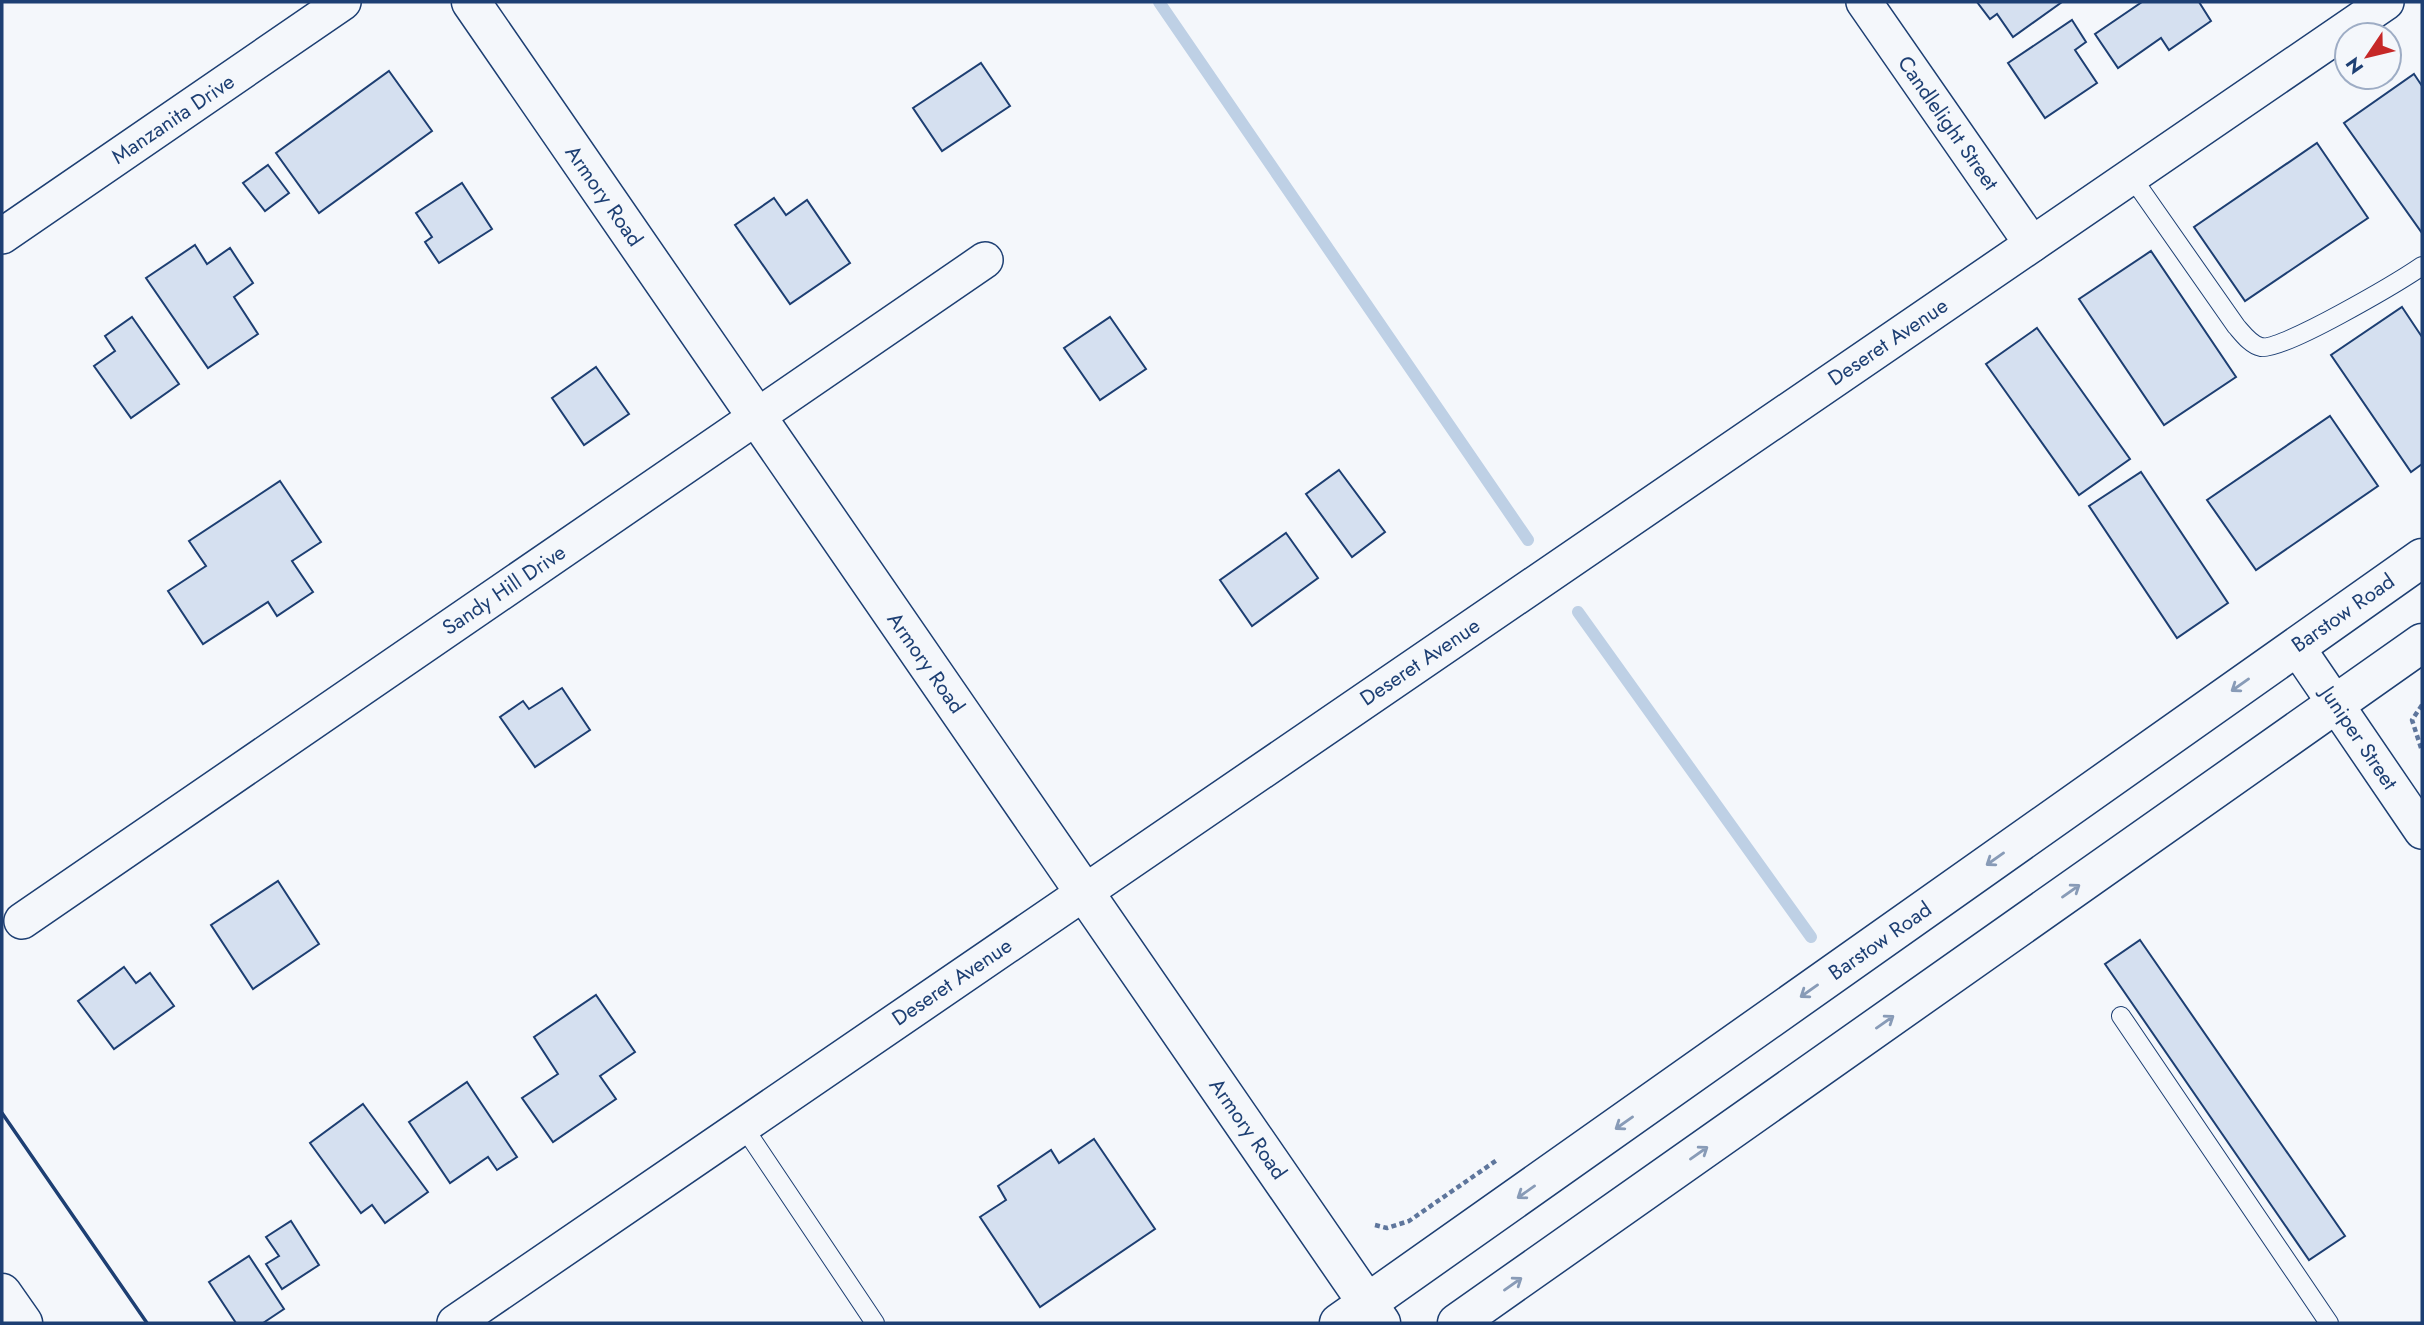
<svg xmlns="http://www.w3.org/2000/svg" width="2424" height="1325" viewBox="0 0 2424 1325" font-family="Jost,sans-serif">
	<rect width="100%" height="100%" fill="#f4f7fb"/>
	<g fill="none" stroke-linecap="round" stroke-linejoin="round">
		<g stroke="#bed0e5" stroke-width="12">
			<polyline points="1159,2 1528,540"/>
			<polyline points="1578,612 1811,937"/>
		</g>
	</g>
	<g fill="#d5e0f0" stroke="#1d3f73" stroke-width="2">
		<polygon points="1977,2 2062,2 2013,37 1997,14 1990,19"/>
		<polygon points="2142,2 2199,2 2211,21 2169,50 2161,38 2118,68 2095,34"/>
		<polygon points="2072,20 2086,42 2075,50 2097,83 2045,118 2008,63"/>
		<polygon points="981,63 1010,106 942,151 913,108"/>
		<polygon points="389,71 432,131 319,213 276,153"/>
		<polygon points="2414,74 2422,86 2422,233 2344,123"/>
		<polygon points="2317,143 2368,218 2245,301 2194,227"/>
		<polygon points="268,165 289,193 265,211 243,183"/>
		<polygon points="462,183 492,229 439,263 425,242 432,237 416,213"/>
		<polygon points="774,198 786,215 807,200 850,263 790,304 735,225"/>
		<polygon points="195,245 207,264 230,248 253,283 234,297 258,334 208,368 146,278"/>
		<polygon points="2151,251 2236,377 2164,425 2079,299"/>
		<polygon points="2402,307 2422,337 2422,464 2411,472 2331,355"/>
		<polygon points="132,317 179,384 131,418 94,366 115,351 105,336"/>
		<polygon points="1110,317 1146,369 1100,400 1064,348"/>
		<polygon points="2037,328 2130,459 2079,495 1986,364"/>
		<polygon points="596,367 629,414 584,445 552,398"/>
		<polygon points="2330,416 2378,486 2256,570 2207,500"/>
		<polygon points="1339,470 1385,532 1352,557 1306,494"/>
		<polygon points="2141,472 2228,603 2177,638 2089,506"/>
		<polygon points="280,481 321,542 292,561 313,592 277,616 268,602 203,644 168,591 206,566 189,541"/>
		<polygon points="1286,533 1318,578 1252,626 1220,580"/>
		<polygon points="562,688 590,730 535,767 500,717 523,701 529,709"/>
		<polygon points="278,881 319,944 253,989 211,925"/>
		<polygon points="2140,940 2345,1236 2309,1260 2105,964"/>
		<polygon points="124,967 136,983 150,973 174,1006 114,1049 78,1001"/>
		<polygon points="596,995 635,1052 600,1076 616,1099 553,1142 522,1098 558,1074 534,1037"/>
		<polygon points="467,1082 517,1157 497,1170 488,1157 450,1183 409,1122"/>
		<polygon points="363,1104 428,1192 385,1223 372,1205 361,1213 310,1143"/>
		<polygon points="1094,1139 1155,1229 1040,1307 980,1217 1006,1200 998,1186 1051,1150 1059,1163"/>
		<polygon points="291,1221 319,1265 282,1289 266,1264 279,1256 266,1237"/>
		<polygon points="249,1256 284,1309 263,1323 236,1323 209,1282"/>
	</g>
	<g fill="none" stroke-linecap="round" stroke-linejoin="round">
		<g stroke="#1d3f73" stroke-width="20">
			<g id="service">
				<path d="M2131 176 2236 326C2243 334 2251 345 2261 347 2281 352 2400 281 2422 266"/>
				<polyline points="2121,1016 2329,1323"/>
				<polyline points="743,1126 875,1323"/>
			</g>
		</g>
		<g stroke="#1d3f73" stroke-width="38">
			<g id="minor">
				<polyline points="1864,2 2032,244"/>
				<polyline points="2,236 343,2"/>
				<polyline points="2296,646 2422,831"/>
				<polyline points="22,921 985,260"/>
				<polyline points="455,1323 2386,2"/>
			</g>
		</g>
		<g stroke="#1d3f73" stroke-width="41">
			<polyline id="secondary" points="471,2 1381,1323"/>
		</g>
		<g stroke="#1d3f73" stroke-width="41">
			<g id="primary">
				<polyline points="1339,1323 2422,558"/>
				<polyline points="1457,1323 2422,643"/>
			</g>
		</g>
		<g stroke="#1d3f73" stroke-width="41">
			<polyline id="motorway" points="2,1293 23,1323"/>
		</g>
		<g stroke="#5e769c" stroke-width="4.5" stroke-dasharray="5 3.5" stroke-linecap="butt">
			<polyline points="2422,705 2412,720 2422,751"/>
			<polyline points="1375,1225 1387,1228 1409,1221 1497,1160"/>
		</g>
		<use href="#service" stroke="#f4f7fb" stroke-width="18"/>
		<use href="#minor" stroke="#f4f7fb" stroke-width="35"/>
		<use href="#secondary" stroke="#f4f7fb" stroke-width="38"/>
		<use href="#primary" stroke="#f4f7fb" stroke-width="38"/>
		<use href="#motorway" stroke="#f4f7fb" stroke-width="38"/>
		<polyline stroke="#1d3f73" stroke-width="3.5" points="2,1113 147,1323"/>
	</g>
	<defs><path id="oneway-shaft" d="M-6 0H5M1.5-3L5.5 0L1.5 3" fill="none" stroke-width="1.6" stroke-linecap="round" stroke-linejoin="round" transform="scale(1.75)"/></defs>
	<g stroke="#889bb7">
		<use href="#oneway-shaft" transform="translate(2240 685) rotate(145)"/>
		<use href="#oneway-shaft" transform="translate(1995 859) rotate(145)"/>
		<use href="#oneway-shaft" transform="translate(2071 891) rotate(-35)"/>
		<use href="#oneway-shaft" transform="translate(1809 991) rotate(145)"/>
		<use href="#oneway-shaft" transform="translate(1885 1022) rotate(-35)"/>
		<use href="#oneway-shaft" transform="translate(1624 1123) rotate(145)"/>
		<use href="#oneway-shaft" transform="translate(1699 1153) rotate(-35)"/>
		<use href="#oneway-shaft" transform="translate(1526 1192) rotate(145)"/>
		<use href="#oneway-shaft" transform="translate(1513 1284) rotate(-35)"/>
	</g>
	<g text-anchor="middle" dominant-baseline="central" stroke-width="5" stroke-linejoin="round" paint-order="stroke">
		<g font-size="21" fill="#1d3f73" stroke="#f4f7fb">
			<text transform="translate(173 119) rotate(-34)">Manzanita Drive</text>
			<text transform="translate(1948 123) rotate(55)">Candlelight Street</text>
			<text transform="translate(604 196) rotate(55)">Armory Road</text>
			<text transform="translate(1888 342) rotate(-34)">Deseret Avenue</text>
			<text transform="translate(504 590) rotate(-34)">Sandy Hill Drive</text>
			<text transform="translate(2343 613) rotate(-35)">Barstow Road</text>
			<text transform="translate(1420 662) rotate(-34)">Deseret Avenue</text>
			<text transform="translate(926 663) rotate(55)">Armory Road</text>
			<text transform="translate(2359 738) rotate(56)">Juniper Street</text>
			<text transform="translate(1880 941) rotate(-35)">Barstow Road</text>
			<text transform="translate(952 982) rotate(-34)">Deseret Avenue</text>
			<text transform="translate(1248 1129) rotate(55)">Armory Road</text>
		</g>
	</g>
	<rect width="2424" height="1325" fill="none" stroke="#1d3f73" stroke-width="7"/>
	<g transform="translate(2368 56) rotate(235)"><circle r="33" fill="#f4f7fb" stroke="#9eadc5" stroke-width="2"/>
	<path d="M0-5L12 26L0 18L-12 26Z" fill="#c62828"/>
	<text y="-10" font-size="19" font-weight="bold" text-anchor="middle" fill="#1d3f73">N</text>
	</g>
</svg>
